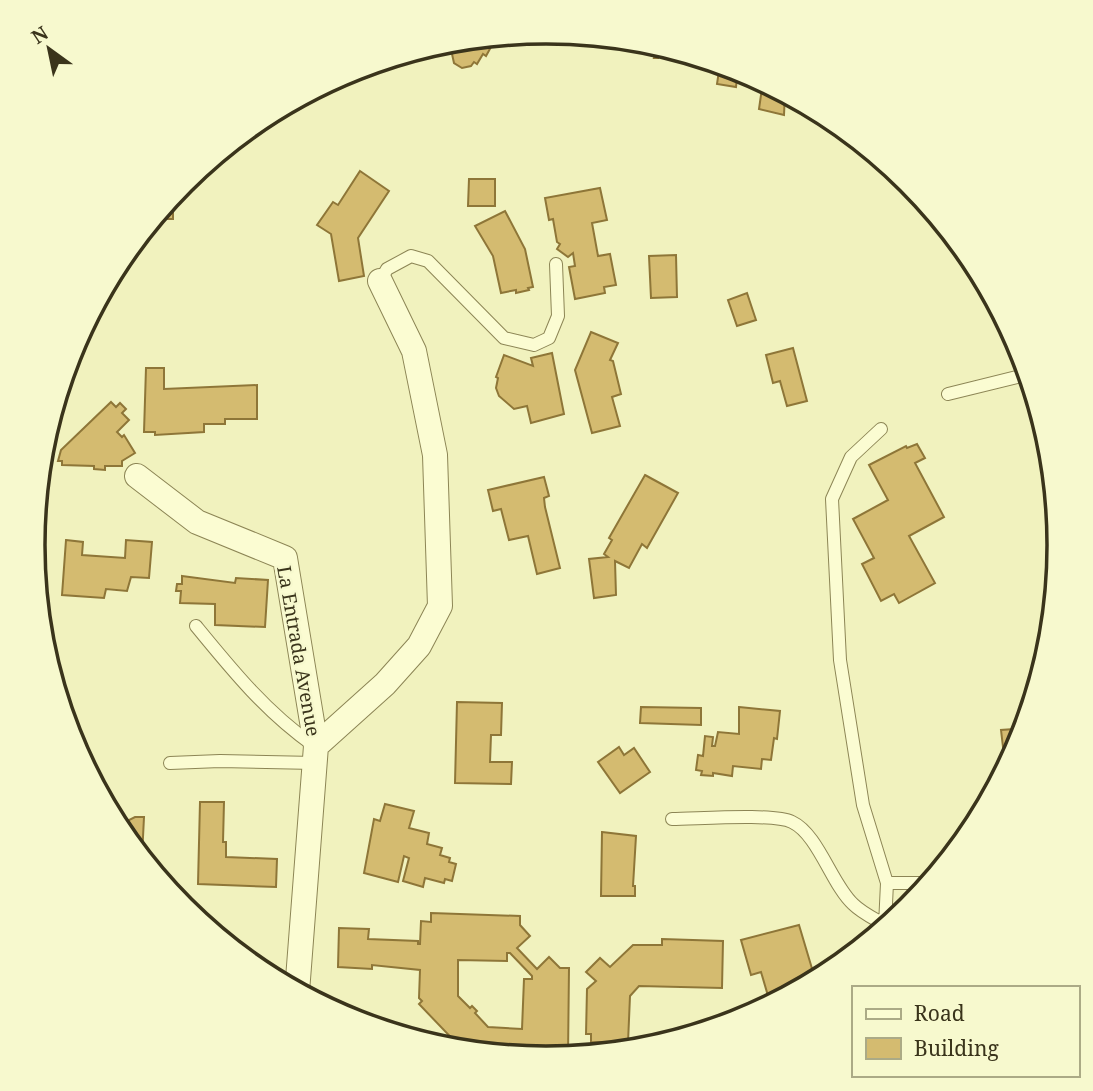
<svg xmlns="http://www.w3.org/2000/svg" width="1093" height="1091" viewBox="0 0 1093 1091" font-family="'Noto Serif',serif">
	<rect width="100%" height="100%" fill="#f1f2be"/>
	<g fill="#d4bb70" stroke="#8e7638" stroke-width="2" fill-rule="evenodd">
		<polygon points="497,36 486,56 483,54 477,64 474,62 471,66 462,68 454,63 452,54 459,44 457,40"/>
		<polygon points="644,41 668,48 667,57 658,56 658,58 654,58 655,55 642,53"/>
		<polygon points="720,64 738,69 736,87 717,84"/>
		<polygon points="763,81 785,93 784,115 759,109"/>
		<polygon points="360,171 389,191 358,238 364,276 339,281 331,234 317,225 333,202 338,205"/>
		<polygon points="469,179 495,179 495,206 468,206"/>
		<polygon points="600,188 607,220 592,223 598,256 610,254 616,285 604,287 605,293 575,299 569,267 575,266 573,253 568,257 557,249 560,244 557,242 553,219 549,220 545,198"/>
		<polygon points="170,198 173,199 173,219 153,219"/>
		<polygon points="505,211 525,249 533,287 528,288 529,290 516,293 516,290 501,293 493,256 475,226"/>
		<polygon points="676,255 677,297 651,298 649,256"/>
		<polygon points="747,293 756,320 737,326 728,300"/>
		<polygon points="591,332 618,343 610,360 613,361 621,394 612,397 620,426 592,433 575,370"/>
		<polygon points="793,348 807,401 787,406 780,381 773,383 766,355"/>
		<polygon points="552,353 564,414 531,423 527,406 514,409 499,396 496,388 498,378 496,377 504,355 533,366 531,358"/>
		<polygon points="146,368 164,368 164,389 257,385 257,419 225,419 225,424 204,424 204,432 155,435 155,432 144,432"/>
		<polygon points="111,402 116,407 120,403 126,409 122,413 129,420 117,432 122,437 124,435 135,453 122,461 122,466 105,466 105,470 94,469 94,466 62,465 62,461 58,461 61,450"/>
		<polygon points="917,444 925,458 915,463 944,517 909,536 935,583 899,603 894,594 881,601 862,564 874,558 853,519 888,500 869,465 906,446 907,448"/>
		<polygon points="645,475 678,493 647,548 642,544 629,568 615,561 616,595 594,598 589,559 608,557 604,554 612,540 609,538"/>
		<polygon points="544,477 549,496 544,498 545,507 560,568 537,574 528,536 509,540 501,509 493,511 488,490"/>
		<polygon points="66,540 83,542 82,555 125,558 126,540 152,542 149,578 131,577 127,591 106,589 104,598 62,595"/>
		<polygon points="182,576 235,583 236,578 268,580 265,627 215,625 215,604 180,603 181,591 176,591 177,584 182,584"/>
		<polygon points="457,702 502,703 501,735 491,735 490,762 512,762 511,784 455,783"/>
		<polygon points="641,707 701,708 701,725 640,723"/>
		<polygon points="739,707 780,711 777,739 774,738 771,760 762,759 761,769 733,766 732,776 713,773 713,776 701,775 702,771 696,770 698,755 703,756 705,736 713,737 712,746 715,746 718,732 739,734"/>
		<polygon points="1026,728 1021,743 1007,769 1001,770 1001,764 1005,764 1001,730"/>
		<polygon points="619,747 624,755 634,748 650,772 620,793 598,762"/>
		<polygon points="200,802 224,802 223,842 226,842 226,857 277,859 276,887 198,884"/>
		<polygon points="385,804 414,811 409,828 429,833 427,844 442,848 440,855 450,858 449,862 456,864 452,881 445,879 444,883 425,878 423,887 403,881 409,858 404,856 398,882 364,873 374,819 380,821"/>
		<polygon points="135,817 144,817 142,857 145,857 145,863 123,836 123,823"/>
		<polygon points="602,832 636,836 633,886 635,886 635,896 601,896"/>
		<path d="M431 913 520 916V925L530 936 517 948 537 969 549 957 560 968H569L568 1057 546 1059 464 1051 419 1004 422 1001 419 998 420 970 372 965V969L338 967 339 928 369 929 368 939 418 941V944H420L421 921 431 922ZM507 953H510L532 976V979H524L522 1029 488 1027 475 1013 477 1011 472 1006 470 1008 458 996V960L507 961Z"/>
		<polygon points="799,925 816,982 771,1006 761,972 751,975 741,940"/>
		<polygon points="662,939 723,941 722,988 639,986 630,996 628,1043 591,1042 591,1034 586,1034 587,989 596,981 586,972 600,958 610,967 633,945 662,945"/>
	</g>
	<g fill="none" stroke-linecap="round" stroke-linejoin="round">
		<g stroke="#8c8555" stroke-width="14">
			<g id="service">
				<polyline points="380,281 387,269 411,256 428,261 504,338 534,345 549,338 558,316 556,264"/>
				<polyline points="948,394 1029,374"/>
				<path d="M196 626C232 670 266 712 313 745"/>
				<polyline points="170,763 220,761 315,763"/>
				<path d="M672 819C697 819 773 813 792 822 818 834 832 885 853 904 862 913 875 919 885 925L887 883 863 805 840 660 832 499 851 457 881 429"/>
				<polyline points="887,883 931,883"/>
			</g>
		</g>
		<g stroke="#8c8555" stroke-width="26">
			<g id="minor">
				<polyline points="137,476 197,522 285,558 316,746"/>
				<polyline points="885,925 886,929"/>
				<polyline points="297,992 316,746 385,684 419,646 440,606 435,455 414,351 380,281"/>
			</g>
		</g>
		<use href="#service" stroke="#fbfcd2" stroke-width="12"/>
		<use href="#minor" stroke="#fbfcd2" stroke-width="24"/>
	</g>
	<g text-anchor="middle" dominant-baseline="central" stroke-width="5" stroke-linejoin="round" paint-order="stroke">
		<g font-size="19" fill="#3a341b" stroke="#f7f9ce">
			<text transform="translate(299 651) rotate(80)">La Entrada Avenue</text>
		</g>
	</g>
	<path d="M0 0H1093V1091H0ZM45 545a501 501 0 1 1 1002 0a501 501 0 1 1-1002 0Z" fill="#f7f9ce" fill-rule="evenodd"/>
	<path fill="none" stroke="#3a341b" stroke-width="3.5" d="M45 545a501 501 0 1 1 1002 0a501 501 0 1 1-1002 0Z"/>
	<rect x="852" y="986" width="228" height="91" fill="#f7f9ce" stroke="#abaa86" stroke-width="2"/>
	<rect x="866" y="1009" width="35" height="10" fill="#fbfcd2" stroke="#abaa86" stroke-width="2"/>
	<text x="914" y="1021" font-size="21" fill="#3a341b">Road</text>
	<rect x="866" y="1038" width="35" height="21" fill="#d4bb70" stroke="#abaa86" stroke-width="2"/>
	<text x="914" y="1056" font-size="21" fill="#3a341b">Building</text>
	<g transform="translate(49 49) rotate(327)" stroke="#f7f9ce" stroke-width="5" paint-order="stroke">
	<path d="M0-5L12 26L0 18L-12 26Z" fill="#3a341b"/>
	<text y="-10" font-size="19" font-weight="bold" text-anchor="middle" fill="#3a341b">N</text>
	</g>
</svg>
